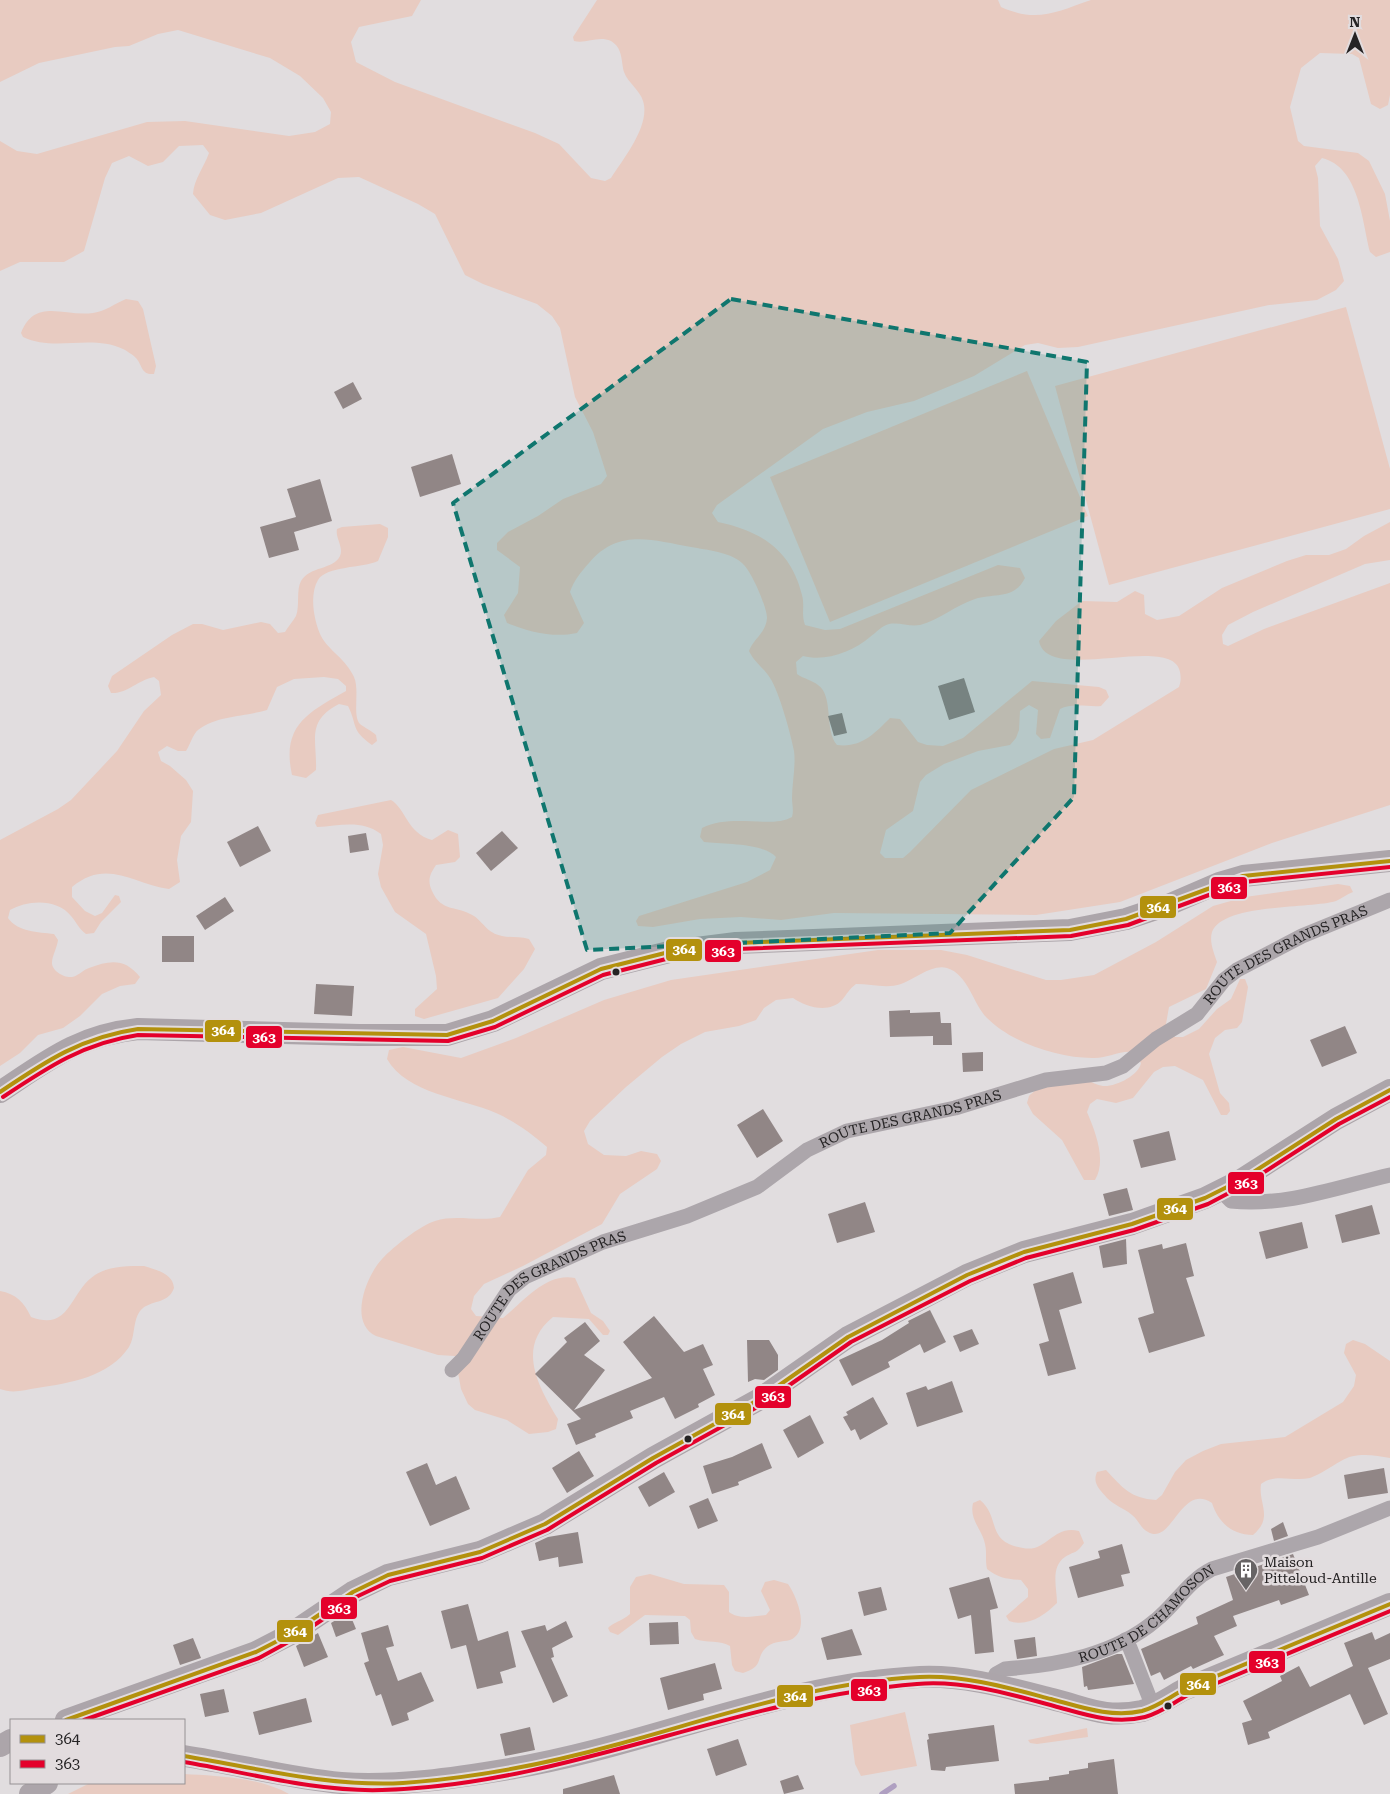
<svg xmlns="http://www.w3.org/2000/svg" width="1390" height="1794" viewBox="0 0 1390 1794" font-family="'Roboto Serif',serif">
	<rect width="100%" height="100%" fill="#e1dddf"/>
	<g fill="#e8cbc1">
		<path d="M0 0H421L412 16 359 27 351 42 356 62 395 82 535 133 559 144 591 178 605 181 611 178C623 159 651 125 643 101 640 90 628 83 624 72 621 61 623 48 611 41 598 35 587 44 574 41L573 37 597 0H998L1001 7C1037 23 1056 12 1091 0H1390V95L1388 105 1380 109 1371 104 1359 58 1352 54 1320 53 1301 68 1290 107 1298 141 1304 146 1358 153 1369 161 1385 194 1390 221V252L1376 257 1370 252C1362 220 1359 167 1322 158L1315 166 1318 178 1320 226 1338 259 1344 281 1336 290 1317 300 1269 305 1078 347 1058 348 1038 343 1025 345 974 376 914 401 867 412 823 429 717 505 712 513 718 522C761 531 791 550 802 595 805 606 801 614 805 625L825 630 840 629 998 565 1020 568 1025 578C1014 600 995 593 975 599 956 605 939 620 920 625 910 627 899 622 889 624 881 626 877 632 870 637 853 652 825 662 803 656L796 662 797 674C804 679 812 680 818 685 834 696 824 730 837 745 861 748 874 734 890 718L900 719 918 742 927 745 943 746 963 738 1032 681 1099 687 1106 690 1109 697 1101 706C1088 707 1071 703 1060 709L1050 738 1041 739 1036 734 1038 710 1029 705 1020 711 1019 730 1016 738 1010 745 978 751 944 764 926 775 920 782 913 811 886 830 880 853 885 858H903L910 852 971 790 1054 749 1093 740 1179 687C1181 681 1181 678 1180 672 1173 632 1047 685 1039 641L1056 621 1082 601 1117 602 1135 591 1144 595 1145 614 1157 620 1179 616 1222 588 1287 561 1306 555H1329L1346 549 1364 536 1390 522V560L1365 564 1253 612 1228 625 1222 635 1223 644 1228 646 1264 629 1390 583V805L1272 843 1120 902 1036 915 834 913 781 920 741 917 700 919 653 927 638 926 636 921 639 916 747 882 770 870 776 857C764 843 722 844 704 842L700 837 702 828C732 813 771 829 792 817 794 810 792 805 792 798 792 783 796 766 794 751 791 735 779 691 770 678 764 668 754 662 749 651 753 639 766 633 767 618 767 607 751 570 742 563 730 552 707 550 691 547 652 540 618 528 589 563 581 572 574 580 570 592L584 623 577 633C553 638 530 632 507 623L504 615 518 593 520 567 497 550V543L508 532 538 516 563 499 601 484 607 476 593 432 575 397 560 328 552 316 537 304 483 284 465 275 435 214 418 204 359 177 338 178 261 213 225 220 210 215 193 194C194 179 204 167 209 153L203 145 179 146 163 162 148 166 129 156 112 163 105 178 84 251 64 262H20L0 271V141L17 151 37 154 147 122 185 121 289 136 315 132 330 124 331 112 323 98 300 76 270 58 178 30 158 34 129 46 115 47 39 63 0 82Z"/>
		<path d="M126 299 138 301 143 309 156 366 154 374C141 375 143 366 136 358 133 355 127 351 123 349 91 334 54 352 23 337L21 333C35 297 64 317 93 313 106 311 114 304 126 299Z"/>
		<polygon points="1346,307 1390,469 1390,509 1109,585 1055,386"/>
		<polygon points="1027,371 1088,516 830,622 770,477"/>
		<path d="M380 524 388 528V537L378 561C363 568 326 566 318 580 309 595 314 621 321 636 328 650 346 659 354 677 360 690 352 716 360 724 365 728 372 731 376 735L377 741 372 745C350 729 358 726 348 706L339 704C306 721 317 740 316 770L306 778 292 775C281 725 309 712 346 691V686L338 679 324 677 294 679 277 687 267 710C244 717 218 715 198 730 193 734 190 745 186 751H178L167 746 158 752 161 761 170 766 186 780 193 791 191 822 181 836 177 860 180 882 169 889C133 884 107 858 72 887V897L85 911 95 916 102 913 115 895 119 896 121 902 101 922 94 933 86 934C79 929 77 923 71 916 57 898 27 900 10 910L8 918C18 932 38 932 54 934L58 940C57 948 52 956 52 963 52 971 64 978 72 977 78 976 83 970 89 968 110 960 125 958 140 977L135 984 120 986 102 994 80 1016 63 1028 38 1035 20 1053 0 1066V840L58 809 71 800 117 751 144 711 161 695 159 681 154 677C138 680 127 694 111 693L108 686 112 676 172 635 193 624H202L223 630 261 622 270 624 278 633 285 632C288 627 293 621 296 616 300 606 296 590 301 581 310 566 333 570 340 556 344 547 335 538 337 529L342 527Z"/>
		<path d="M391 800C406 809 407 833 432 840L448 830 458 834 460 857 455 862 436 865C430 874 427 880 432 891 442 913 457 905 474 916 484 923 487 933 502 936 511 938 520 936 529 939L535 949 524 969 498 998 424 1019 415 1016V1009L437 989 436 976 426 934 395 912 381 887 378 874 383 845 381 834C361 819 340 826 317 827L315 823 318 815Z"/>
		<path d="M1338 884 1350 886 1353 892C1347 894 1341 899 1336 901 1310 909 1223 903 1212 932 1209 942 1214 953 1217 962L1206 989 1169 1007 1166 1024 1175 1037H1183L1199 1029 1217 1009 1231 999 1240 979H1245L1248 987 1242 1022 1237 1028 1225 1030 1215 1038 1209 1054 1220 1093 1229 1103 1230 1111 1227 1115H1221L1203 1080 1175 1066 1163 1067 1154 1072 1133 1098 1116 1103 1097 1099 1090 1104 1087 1112C1095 1131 1107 1160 1095 1180H1084L1062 1140 1033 1114 1027 1103 1029 1096C1036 1089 1055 1076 1066 1075 1081 1073 1090 1084 1103 1086 1116 1087 1139 1075 1141 1063L1133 1052C1119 1050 1107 1059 1092 1058 1058 1058 1012 1043 987 1018 973 1004 968 974 947 968 932 964 915 979 901 984 887 989 871 984 856 984 849 989 847 994 842 1000 829 1014 806 1007 793 998L776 1000 764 1008 756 1020 739 1026 705 1032 681 1044 662 1057 626 1087 590 1121 584 1131 588 1144 604 1155 626 1156 641 1151 657 1154 661 1161 657 1169 620 1194 602 1224 523 1266 484 1284 474 1296 471 1309 476 1316 503 1318C523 1302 546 1272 575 1278L591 1313 603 1321 610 1331 608 1335H603L589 1319 553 1317C516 1347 538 1386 558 1419L556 1429 548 1432 529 1434 507 1420 475 1410 468 1404 461 1389 455 1356 438 1355 376 1336C348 1323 366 1276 382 1259 393 1247 421 1225 435 1221 456 1214 478 1222 500 1217L528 1170 546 1155 547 1147C532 1134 514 1121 496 1113 462 1098 407 1094 387 1059L389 1050 403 1047 461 1058 516 1038 604 1000 671 980 878 950H941L967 955 1046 980H1061L1094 975 1156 942 1213 906 1245 897Z"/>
		<path d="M144 1266C156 1270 173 1273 174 1288 169 1303 154 1300 143 1308 132 1317 136 1336 129 1347 109 1377 70 1383 37 1388 24 1390 13 1394 0 1389V1291C16 1294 24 1302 31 1317 71 1332 69 1292 95 1275 109 1266 127 1266 144 1266Z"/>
		<path d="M1353 1340 1365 1344 1390 1361V1458C1374 1455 1355 1452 1341 1461 1330 1467 1321 1474 1310 1478 1293 1482 1275 1473 1261 1484 1258 1504 1274 1517 1253 1535 1232 1535 1218 1522 1212 1503 1181 1482 1172 1546 1148 1532 1141 1529 1138 1519 1132 1515 1124 1508 1115 1506 1107 1498 1100 1489 1092 1484 1097 1472L1106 1470C1123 1488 1130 1498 1156 1500L1162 1495 1175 1472 1186 1460 1203 1451 1221 1444 1285 1437 1343 1402 1354 1386 1356 1375 1344 1353 1346 1344Z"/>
		<path d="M980 1500C1001 1517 985 1542 1023 1548 1047 1553 1053 1524 1079 1531L1084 1543C1075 1555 1076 1550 1065 1557 1050 1567 1057 1588 1057 1603 1044 1616 1028 1627 1009 1621L1006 1616 1028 1597V1589L1021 1580C1007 1579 998 1578 987 1569 985 1560 987 1552 985 1544 982 1529 969 1520 973 1503Z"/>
		<path d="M650 1574 684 1584 724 1585 729 1592V1612C739 1620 754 1616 766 1615L770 1610 761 1591 765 1582 774 1580 788 1584C797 1597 811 1631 790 1640 782 1642 775 1641 768 1646 754 1657 766 1666 743 1673L735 1671 732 1665 730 1646C721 1640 706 1643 695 1639L691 1632 690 1620 685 1616 645 1615 618 1635 610 1632 608 1628C612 1623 622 1621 630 1614V1587L636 1577Z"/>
		<polygon points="905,1712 917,1766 861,1776 855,1764 850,1725"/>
		<polygon points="1087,1728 1088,1737 1037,1744 1030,1743 1028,1740"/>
		<path d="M184 1774C217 1776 259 1777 289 1794H68L90 1783H184Z"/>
	</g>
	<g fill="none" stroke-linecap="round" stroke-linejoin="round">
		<polyline stroke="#af9fc1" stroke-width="5.5" points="882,1794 894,1786"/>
	</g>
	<g fill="#918686">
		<polygon points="353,382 362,399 343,409 334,392"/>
		<polygon points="452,454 461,484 420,497 411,467"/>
		<polygon points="320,479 332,521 294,532 299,550 269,558 260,527 296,517 287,489"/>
		<polygon points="964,678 975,712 949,720 938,686"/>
		<polygon points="842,713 847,733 834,736 828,716"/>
		<polygon points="258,826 271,851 240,867 227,842"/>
		<polygon points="502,831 518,848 491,871 476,853"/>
		<polygon points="366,833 369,850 350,853 348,836"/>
		<polygon points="225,897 234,911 205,930 196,916"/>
		<rect x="162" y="936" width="32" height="26"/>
		<polygon points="316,984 354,986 352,1016 314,1014"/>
		<polygon points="910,1010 910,1013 940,1012 941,1023 951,1023 952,1045 933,1045 933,1036 890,1037 889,1011"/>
		<polygon points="1345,1026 1357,1053 1322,1067 1310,1040"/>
		<polygon points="983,1052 983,1071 963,1072 962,1053"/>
		<polygon points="763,1109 783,1141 757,1158 737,1125"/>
		<polygon points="1169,1131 1176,1160 1141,1168 1133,1140"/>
		<polygon points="1127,1188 1133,1210 1109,1216 1103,1194"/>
		<polygon points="865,1202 875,1232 837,1243 828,1214"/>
		<polygon points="1372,1205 1380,1234 1342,1243 1335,1215"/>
		<polygon points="1302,1222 1308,1248 1266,1259 1259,1232"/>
		<polygon points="1126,1239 1127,1264 1103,1268 1099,1246"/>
		<polygon points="1186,1243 1194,1276 1186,1278 1205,1336 1149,1353 1138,1318 1154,1313 1138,1250 1162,1244 1163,1249"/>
		<polygon points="1073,1272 1082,1303 1059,1310 1076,1369 1048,1376 1039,1344 1049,1341 1033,1284"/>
		<polygon points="930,1310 946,1342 924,1353 920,1344 888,1362 890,1367 852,1386 839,1360 882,1340 909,1323 908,1321"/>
		<polygon points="654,1316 684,1352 703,1344 713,1365 703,1369 715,1395 698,1404 699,1407 675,1419 664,1397 630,1411 633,1418 595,1434 596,1437 576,1445 567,1424 581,1419 535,1374 567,1342 564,1338 585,1322 600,1341 584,1355 605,1370 574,1410 652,1378 623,1342"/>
		<polygon points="972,1329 979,1344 960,1352 953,1336"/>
		<polygon points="747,1340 769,1340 778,1355 778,1370 764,1380 755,1379 748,1382"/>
		<polygon points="952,1381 963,1412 917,1427 906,1393 926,1386 928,1390"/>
		<polygon points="873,1397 888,1424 860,1440 855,1429 851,1431 843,1417 848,1415 846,1412"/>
		<polygon points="810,1415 824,1443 798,1458 783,1430"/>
		<polygon points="762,1443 772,1468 738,1482 739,1485 712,1494 703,1466 732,1457"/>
		<polygon points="579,1451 594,1476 567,1493 552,1468"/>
		<polygon points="427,1463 436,1485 456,1476 470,1509 430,1526 406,1472"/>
		<polygon points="1384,1468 1388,1493 1348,1499 1344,1475"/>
		<polygon points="664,1472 675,1492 649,1507 638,1487"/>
		<polygon points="708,1498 718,1521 698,1529 689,1506"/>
		<polygon points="1283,1522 1288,1536 1274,1541 1271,1529"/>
		<polygon points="578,1532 583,1563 559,1567 558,1557 539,1561 535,1543 548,1537"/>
		<polygon points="1122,1544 1130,1573 1121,1575 1124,1586 1078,1598 1069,1567 1100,1558 1098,1551"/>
		<polygon points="1293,1554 1309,1595 1281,1605 1279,1600 1233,1616 1237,1626 1214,1636 1224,1655 1193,1669 1191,1666 1164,1680 1160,1672 1151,1676 1141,1649 1198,1624 1196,1617 1233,1600 1226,1577"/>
		<polygon points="989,1577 998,1608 990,1610 994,1652 975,1654 971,1615 958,1619 949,1588"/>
		<polygon points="881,1587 887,1610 864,1616 858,1592"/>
		<polygon points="468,1604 478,1641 508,1631 516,1667 500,1672 503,1683 477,1689 466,1645 451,1649 441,1611"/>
		<polygon points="349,1612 356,1629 336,1637 331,1623"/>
		<polygon points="566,1621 573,1637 552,1648 554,1657 551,1658 568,1696 553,1703 521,1631 545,1625 547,1631"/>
		<polygon points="678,1622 679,1644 650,1645 649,1623"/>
		<polygon points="388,1625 394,1646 386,1648 398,1681 421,1672 434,1701 407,1713 409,1720 392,1726 381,1694 376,1696 364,1663 369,1661 361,1633"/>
		<polygon points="852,1629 862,1655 827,1660 821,1638"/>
		<polygon points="1372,1632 1375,1640 1390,1633 1390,1659 1368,1668 1388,1714 1364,1725 1350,1694 1268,1732 1270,1738 1248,1745 1242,1723 1252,1720 1243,1701 1282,1681 1280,1676 1299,1666 1310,1687 1353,1666 1344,1643"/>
		<polygon points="318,1633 328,1657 304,1667 296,1646"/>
		<polygon points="1035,1637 1037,1656 1017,1659 1014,1640"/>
		<polygon points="193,1638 201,1658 180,1665 173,1645"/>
		<polygon points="1117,1654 1122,1654 1134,1684 1088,1690 1087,1686 1084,1687 1082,1667"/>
		<polygon points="715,1663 722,1689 703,1694 704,1700 668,1710 660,1678"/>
		<polygon points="224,1689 229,1712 205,1717 200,1694"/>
		<polygon points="306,1698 312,1722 259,1735 253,1712"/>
		<polygon points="994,1725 999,1761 946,1767 945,1771 931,1770 927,1740 929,1739 928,1734"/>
		<polygon points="530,1727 535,1750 505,1756 500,1734"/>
		<polygon points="738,1739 747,1765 716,1776 707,1749"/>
		<polygon points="1114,1759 1118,1794 1015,1794 1014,1784 1049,1780 1049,1777 1069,1774 1069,1771 1088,1768 1088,1763"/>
		<polygon points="614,1775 620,1794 563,1794 563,1789"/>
		<polygon points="798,1775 804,1789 784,1794 780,1781"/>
	</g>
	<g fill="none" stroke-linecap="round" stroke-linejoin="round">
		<g stroke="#aca6ab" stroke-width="15">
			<path d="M1221 1191 1231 1201C1285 1207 1338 1187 1390 1175"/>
			<path id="s1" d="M452 1370 464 1358 509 1290 525 1277 603 1242 687 1216 757 1187 807 1150 847 1131 955 1108 1046 1080 1106 1073 1123 1066 1156 1039 1197 1014 1224 980 1237 970 1302 936 1390 900"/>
			<polyline points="1125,1640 1130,1648 1153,1707"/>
			<path id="s2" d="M991 1685 996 1674 1005 1669C1058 1665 1115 1655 1156 1620 1176 1604 1188 1581 1212 1569L1318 1537 1390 1508"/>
		</g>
		<g stroke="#aca5aa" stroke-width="22">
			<path d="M0 1092C48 1060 79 1035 138 1029L359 1035H447L493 1021 601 969 673 951 736 943 1070 930 1126 919 1168 905 1219 883 1243 876 1390 861"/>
			<polyline points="66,1720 256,1652 289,1635 353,1592 388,1575 480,1552 545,1524 653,1458 758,1400 848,1337 967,1275 1024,1252 1132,1224 1205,1198 1241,1180 1336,1119 1390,1090"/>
			<polyline points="0,1746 11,1740"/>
			<path d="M184 1756C236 1764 288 1778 341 1783 396 1787 455 1778 509 1769 648 1746 779 1684 920 1677 964 1675 1009 1688 1052 1699 1086 1707 1104 1719 1142 1711 1157 1707 1170 1697 1183 1690L1390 1604"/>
			<polyline points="30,1794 47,1783"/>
		</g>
		<g stroke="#e2dcde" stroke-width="8">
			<g id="bus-1">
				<path d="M0 1092C46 1061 82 1037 138 1029L447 1035 493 1021 601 969 673 951 736 943 1070 930 1126 919 1243 876 1390 861"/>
				<polyline points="66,1720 256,1652 289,1635 353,1592 388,1575 480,1552 545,1524 653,1458 758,1400 848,1337 967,1275 1024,1252 1132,1224 1205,1198 1241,1180 1336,1119 1390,1090"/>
				<path d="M184 1756C257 1768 328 1787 403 1783 474 1778 546 1764 615 1745 715 1718 815 1682 920 1677 965 1675 1009 1688 1051 1699 1081 1707 1111 1718 1142 1711 1157 1707 1170 1697 1183 1690L1390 1604"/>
			</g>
		</g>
		<g stroke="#e2dcde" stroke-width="8">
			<g id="bus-2">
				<path d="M3 1097C48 1067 84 1043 138 1035L448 1041 495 1027 603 975 674 957 737 949 1071 936 1128 925 1244 882 1390 867"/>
				<polyline points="84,1720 259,1658 292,1640 356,1597 390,1581 482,1558 547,1530 656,1463 761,1405 851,1342 970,1281 1026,1258 1134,1230 1208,1204 1244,1185 1339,1124 1390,1097"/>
				<path d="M184 1762C250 1773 315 1792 382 1790 567 1785 735 1698 917 1684 963 1680 1010 1694 1054 1706 1084 1714 1113 1725 1145 1717 1160 1713 1173 1703 1186 1696L1390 1611"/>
			</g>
		</g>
		<use href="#bus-1" stroke="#b3910d" stroke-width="4"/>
		<use href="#bus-2" stroke="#e4002b" stroke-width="4"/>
	</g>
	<path fill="#0f766e" fill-opacity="0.2" stroke="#0f766e" stroke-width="4" stroke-dasharray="10 6" stroke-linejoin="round" d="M731 299 1087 362 1074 797 950 933 587 950 453 503Z"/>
	<defs>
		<g id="building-pin" transform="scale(1.25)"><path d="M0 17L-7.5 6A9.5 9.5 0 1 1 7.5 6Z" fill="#676465" stroke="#e2dcde"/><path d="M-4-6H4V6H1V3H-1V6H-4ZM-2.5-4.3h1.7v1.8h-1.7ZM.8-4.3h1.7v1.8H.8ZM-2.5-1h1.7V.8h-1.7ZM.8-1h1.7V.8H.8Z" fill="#fff"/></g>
	</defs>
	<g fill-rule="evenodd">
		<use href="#building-pin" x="1246" y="1570"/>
	</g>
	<g fill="#252324" stroke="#e2dcde" stroke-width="2">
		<circle cx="616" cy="972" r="4.5"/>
		<circle cx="688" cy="1439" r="4.5"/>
		<circle cx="1168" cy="1706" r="4.5"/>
	</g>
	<g text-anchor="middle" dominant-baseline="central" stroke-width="5" stroke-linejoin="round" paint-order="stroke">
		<g font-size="14" fill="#252324" stroke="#e2dcde">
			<text stroke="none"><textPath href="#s1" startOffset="959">ROUTE DES GRANDS PRAS</textPath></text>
			<text stroke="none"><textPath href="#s1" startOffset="539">ROUTE DES GRANDS PRAS</textPath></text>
			<text stroke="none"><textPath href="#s1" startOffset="134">ROUTE DES GRANDS PRAS</textPath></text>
			<text stroke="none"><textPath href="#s2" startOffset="179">ROUTE DE CHAMOSON</textPath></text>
		</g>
		<g font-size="14" fill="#252324" stroke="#e2dcde" text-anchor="start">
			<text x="1264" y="1562">Maison<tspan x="1264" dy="16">Pitteloud-Antille</tspan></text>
		</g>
	</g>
	<g stroke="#e2dcde" stroke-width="2">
		<rect x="1210" y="876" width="38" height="24" rx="5" fill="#e4002b"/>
		<rect x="1139" y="895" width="38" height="24" rx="5" fill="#b3910d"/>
		<rect x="665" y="938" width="38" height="24" rx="5" fill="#b3910d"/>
		<rect x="704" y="939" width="38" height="24" rx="5" fill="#e4002b"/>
		<rect x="204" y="1019" width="38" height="24" rx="5" fill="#b3910d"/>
		<rect x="245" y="1025" width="38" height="24" rx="5" fill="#e4002b"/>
		<rect x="1227" y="1171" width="38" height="24" rx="5" fill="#e4002b"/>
		<rect x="1156" y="1197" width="38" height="24" rx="5" fill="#b3910d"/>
		<rect x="754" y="1385" width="38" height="24" rx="5" fill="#e4002b"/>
		<rect x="714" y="1402" width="38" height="24" rx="5" fill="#b3910d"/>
		<rect x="320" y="1596" width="38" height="24" rx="5" fill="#e4002b"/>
		<rect x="276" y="1619" width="38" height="24" rx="5" fill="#b3910d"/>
		<rect x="1248" y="1650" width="38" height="24" rx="5" fill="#e4002b"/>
		<rect x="1179" y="1672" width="38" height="24" rx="5" fill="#b3910d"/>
		<rect x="850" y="1678" width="38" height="24" rx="5" fill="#e4002b"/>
		<rect x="776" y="1684" width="38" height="24" rx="5" fill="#b3910d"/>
	</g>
	<g font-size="14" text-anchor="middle" font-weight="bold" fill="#fff">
		<text x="1229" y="892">363</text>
		<text x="1158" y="912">364</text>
		<text x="684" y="954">364</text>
		<text x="723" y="956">363</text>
		<text x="223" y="1035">364</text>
		<text x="264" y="1042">363</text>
		<text x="1246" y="1188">363</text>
		<text x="1175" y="1213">364</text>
		<text x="773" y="1401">363</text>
		<text x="733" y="1419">364</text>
		<text x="339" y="1613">363</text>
		<text x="295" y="1636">364</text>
		<text x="1267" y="1667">363</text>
		<text x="1198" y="1689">364</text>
		<text x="869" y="1695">363</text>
		<text x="795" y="1701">364</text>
	</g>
	<rect x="10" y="1719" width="175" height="65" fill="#e2dcde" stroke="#969294"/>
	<rect x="20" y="1735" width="25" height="8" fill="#b3910d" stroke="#969294"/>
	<text x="55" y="1744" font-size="15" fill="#252324">364</text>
	<rect x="20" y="1760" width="25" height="8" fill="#e4002b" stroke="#969294"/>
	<text x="55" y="1769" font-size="15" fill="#252324">363</text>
	<g transform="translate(1355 35)" stroke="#e2dcde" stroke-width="4" paint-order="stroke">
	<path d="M0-4L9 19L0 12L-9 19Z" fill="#252324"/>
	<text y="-8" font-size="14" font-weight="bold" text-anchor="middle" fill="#252324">N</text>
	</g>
</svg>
